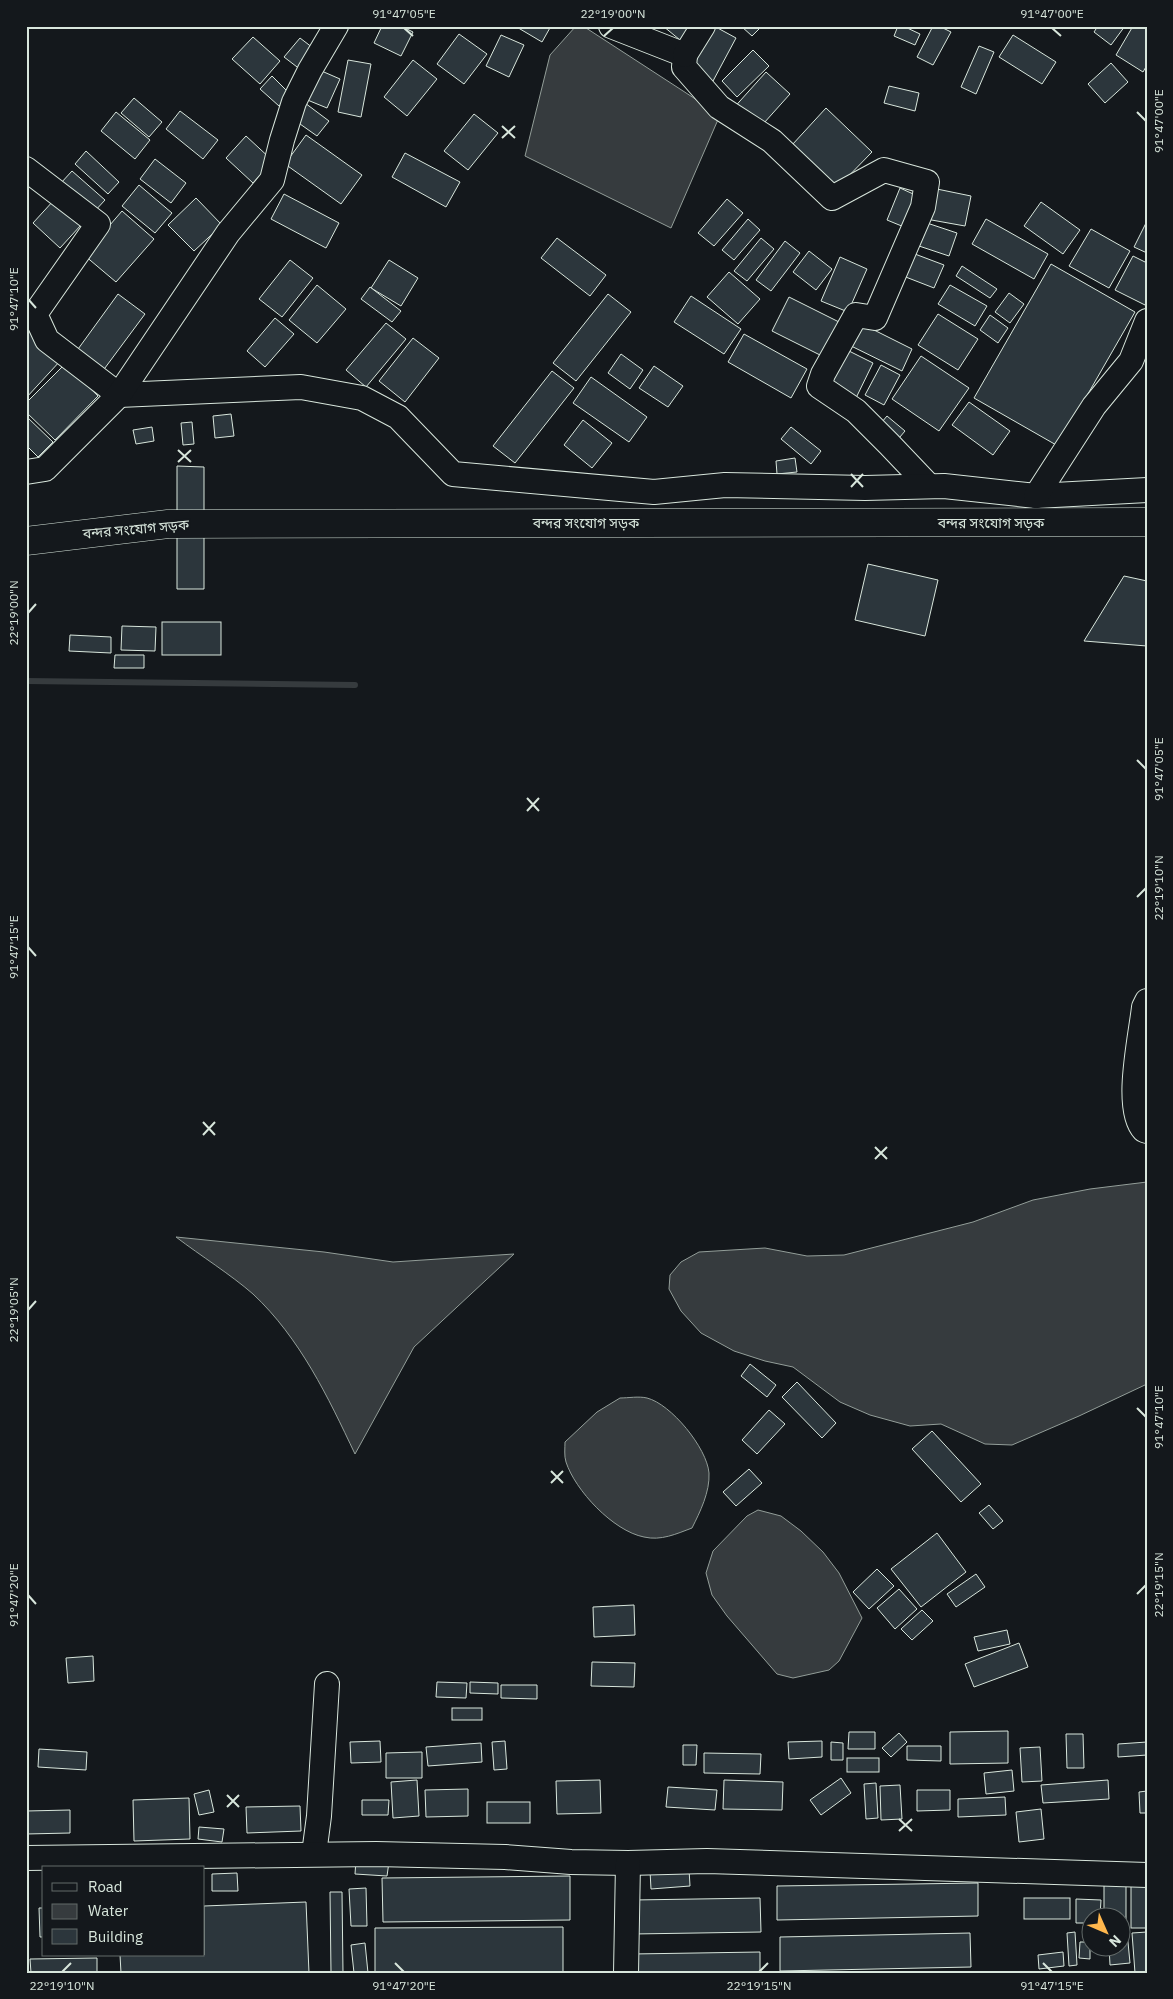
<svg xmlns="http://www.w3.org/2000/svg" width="1173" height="1999" viewBox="0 0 1173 1999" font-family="'IBM Plex Sans','Noto Sans Bengali',sans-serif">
	<rect width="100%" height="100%" fill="#14181c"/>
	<g fill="#363b3e" stroke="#939e99">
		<polygon points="576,26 583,26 720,115 671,228 525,156 550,55"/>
		<polygon points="1147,1182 1147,1384 1079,1416 1012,1445 985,1444 941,1424 910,1426 870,1415 840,1402 793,1367 765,1361 734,1351 701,1333 681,1311 669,1289 670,1275 681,1262 699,1252 765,1248 807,1256 844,1255 973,1222 1033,1200 1090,1189"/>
		<path d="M176 1237 324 1252 393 1262 514 1254 414 1347 355 1454C328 1397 300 1338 253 1294 230 1274 201 1256 176 1237Z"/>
		<path d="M620 1398C628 1398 639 1396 647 1398 671 1404 707 1448 709 1473 710 1492 700 1512 692 1528 676 1534 661 1541 644 1537 613 1531 575 1490 566 1462 564 1456 565 1448 565 1442L597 1412Z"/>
		<polygon points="758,1510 781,1516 801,1531 823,1552 839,1573 862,1618 839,1661 829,1670 793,1678 777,1674 727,1616 712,1595 706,1573 713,1551 747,1516"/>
	</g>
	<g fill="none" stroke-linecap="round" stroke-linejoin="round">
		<polyline stroke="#363b3e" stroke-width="6" points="26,681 355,685"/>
	</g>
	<g fill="#2c363c" stroke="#d8e6dc">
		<polygon points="382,26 401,26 413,32 401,56 374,43"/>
		<polygon points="515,26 551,26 542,42"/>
		<polygon points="663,26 691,26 680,40"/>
		<polygon points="714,26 736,38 713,81 690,69"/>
		<polygon points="741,26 762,26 752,36"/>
		<polygon points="898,26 903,26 920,34 915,45 894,36"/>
		<polygon points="933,26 939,26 951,32 933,65 917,57"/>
		<polygon points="1098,26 1125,26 1111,45 1094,32"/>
		<polygon points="1133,26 1147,26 1147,65 1143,72 1116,55"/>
		<polygon points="459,34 487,54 464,84 437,64"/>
		<polygon points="501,35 524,45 509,77 486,66"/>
		<polygon points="1013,35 1056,62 1042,84 999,57"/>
		<polygon points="253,37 280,61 260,84 232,59"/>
		<polygon points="300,38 317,51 301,70 284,57"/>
		<polygon points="979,46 994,52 976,94 961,87"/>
		<polygon points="753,50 769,66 737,97 722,81"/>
		<polygon points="348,60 371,64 361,117 338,112"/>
		<polygon points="413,60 437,79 407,116 384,97"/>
		<polygon points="1111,63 1128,82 1105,103 1088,84"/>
		<polygon points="317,69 340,79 327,108 305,99"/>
		<polygon points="766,72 790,94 755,133 731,111"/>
		<polygon points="272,76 290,94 279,106 260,89"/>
		<polygon points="889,86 919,93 915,111 884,103"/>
		<polygon points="134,98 162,122 149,137 121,113"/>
		<polygon points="305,103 329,121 317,136 293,119"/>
		<polygon points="826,108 872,152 837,188 792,145"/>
		<polygon points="180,111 218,140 203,159 166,129"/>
		<polygon points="116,112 150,140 135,159 101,131"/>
		<polygon points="474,114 498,133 468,170 444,151"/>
		<polygon points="306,135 362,175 341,204 285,164"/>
		<polygon points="246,136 273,161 253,183 226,158"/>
		<polygon points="86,151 119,182 108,194 75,164"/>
		<polygon points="405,153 460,182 446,207 392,177"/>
		<polygon points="155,159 186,183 171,203 140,179"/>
		<polygon points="72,171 105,200 93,213 60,184"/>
		<polygon points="139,185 172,213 155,233 122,206"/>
		<polygon points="900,188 922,198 909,229 887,220"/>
		<polygon points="932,188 971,196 965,226 926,219"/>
		<polygon points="284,194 339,223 326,248 271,219"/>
		<polygon points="196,198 222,225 194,251 168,225"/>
		<polygon points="727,199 743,213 714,246 698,233"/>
		<polygon points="54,200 81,225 60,248 33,223"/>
		<polygon points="1041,202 1080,230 1063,254 1024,226"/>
		<polygon points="122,211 154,239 116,282 84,255"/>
		<polygon points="748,219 760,230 734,260 722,250"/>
		<polygon points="986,219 1048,254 1034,279 972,244"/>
		<polygon points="921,221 957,233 949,256 913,244"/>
		<polygon points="1147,221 1147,253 1134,247"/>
		<polygon points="1091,229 1130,251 1109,288 1069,266"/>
		<polygon points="557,238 606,275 590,296 541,258"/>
		<polygon points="761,238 774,249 747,281 734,271"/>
		<polygon points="785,241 800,253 771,291 756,280"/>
		<polygon points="809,251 832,269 816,290 793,272"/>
		<polygon points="907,251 944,265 934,288 898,274"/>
		<polygon points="1133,256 1147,263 1147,301 1145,305 1115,290"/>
		<polygon points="840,257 867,269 848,312 821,301"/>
		<polygon points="290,260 313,278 282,317 259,299"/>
		<polygon points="389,260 418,278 401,306 371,288"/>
		<polygon points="1051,264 1135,312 1058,446 974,398"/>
		<polygon points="962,266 997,289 990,298 956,276"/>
		<polygon points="729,272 760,299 738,324 707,297"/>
		<polygon points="317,285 346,309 317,343 289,320"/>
		<polygon points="950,285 987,306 975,326 938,304"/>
		<polygon points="370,287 401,311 392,322 361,299"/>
		<polygon points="1009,293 1024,304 1010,323 995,312"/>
		<polygon points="118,294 145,314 99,376 73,356"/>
		<polygon points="608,294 631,312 576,381 553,363"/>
		<polygon points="691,296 741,329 724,354 674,322"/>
		<polygon points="789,297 845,325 828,359 772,331"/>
		<polygon points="938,314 978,339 958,370 918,345"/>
		<polygon points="990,315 1008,328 998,343 980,330"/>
		<polygon points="275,318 294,334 265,367 247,351"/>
		<polygon points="854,320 912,349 902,371 843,342"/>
		<polygon points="386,323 406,339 366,387 346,370"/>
		<polygon points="26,328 61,360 26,398"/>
		<polygon points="744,334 807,369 791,398 728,362"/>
		<polygon points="413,338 439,358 405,402 379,381"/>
		<polygon points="841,347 873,363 855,400 823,384"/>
		<polygon points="621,354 643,370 630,389 608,373"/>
		<polygon points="921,356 969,388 939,431 892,399"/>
		<polygon points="65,364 98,396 55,440 26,412 26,403"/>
		<polygon points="881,365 900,375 884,405 865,395"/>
		<polygon points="654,366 683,386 668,407 639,388"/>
		<polygon points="552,371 574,388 515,463 493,446"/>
		<polygon points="591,377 647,417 629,442 573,403"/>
		<polygon points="969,402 1010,431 993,455 952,425"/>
		<polygon points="231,414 234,436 215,438 213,416"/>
		<polygon points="26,416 53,442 38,457 26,445"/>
		<polygon points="887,416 905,431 894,444 876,429"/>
		<polygon points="583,420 612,443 592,468 564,445"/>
		<polygon points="192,422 194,444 183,445 181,423"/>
		<polygon points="152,427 154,441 136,444 133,430"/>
		<polygon points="791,427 821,451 811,464 781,439"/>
		<polygon points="795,458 797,472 777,474 776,461"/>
		<polygon points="177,466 204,467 204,589 177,589"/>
		<polygon points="868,564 938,580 925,636 855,620"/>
		<polygon points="1124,576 1147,581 1147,646 1084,641"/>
		<rect x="162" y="622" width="59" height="33"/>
		<polygon points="122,626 156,627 155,651 121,650"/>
		<polygon points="70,635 111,637 111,653 69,651"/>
		<polygon points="115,655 144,655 144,668 114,668"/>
		<polygon points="750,1364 776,1385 767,1397 741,1376"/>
		<polygon points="797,1382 836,1423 822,1438 782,1397"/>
		<polygon points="769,1410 785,1424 757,1454 742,1440"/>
		<polygon points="932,1431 981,1484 961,1502 912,1449"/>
		<polygon points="749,1469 762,1483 736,1506 723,1492"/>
		<polygon points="989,1505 1003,1521 993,1529 979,1513"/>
		<polygon points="937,1533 966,1572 921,1607 891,1569"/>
		<polygon points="877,1569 894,1586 869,1609 853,1592"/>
		<polygon points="976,1574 985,1587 956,1607 947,1594"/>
		<polygon points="899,1589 917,1609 895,1629 877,1608"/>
		<polygon points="634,1605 635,1635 594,1637 593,1607"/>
		<polygon points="922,1610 933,1621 912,1640 901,1629"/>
		<polygon points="1007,1630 1010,1644 978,1651 974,1637"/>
		<polygon points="1019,1643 1028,1667 974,1687 965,1664"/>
		<polygon points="93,1656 94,1681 68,1683 66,1658"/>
		<polygon points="592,1662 635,1663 634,1687 591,1686"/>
		<polygon points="437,1682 467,1683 466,1698 436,1697"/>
		<polygon points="470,1682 498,1683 498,1694 470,1693"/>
		<polygon points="501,1685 537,1685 537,1699 501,1698"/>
		<rect x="452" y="1708" width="30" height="12"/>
		<polygon points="1008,1731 1008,1763 950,1764 950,1732"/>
		<polygon points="849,1732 875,1732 875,1749 848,1749"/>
		<polygon points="899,1733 907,1742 891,1757 882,1748"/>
		<polygon points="1066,1734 1083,1734 1084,1768 1067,1768"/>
		<polygon points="380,1741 381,1762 351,1763 350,1742"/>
		<polygon points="505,1741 507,1769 494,1770 492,1742"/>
		<polygon points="822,1741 822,1757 789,1759 788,1742"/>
		<polygon points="831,1742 843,1743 843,1760 831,1760"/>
		<polygon points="1147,1742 1147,1755 1118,1757 1118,1744"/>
		<polygon points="481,1743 482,1762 428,1766 426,1747"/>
		<polygon points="683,1745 697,1745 696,1765 683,1765"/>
		<polygon points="907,1746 941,1746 941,1761 907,1760"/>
		<polygon points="1040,1747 1042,1781 1022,1782 1020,1748"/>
		<polygon points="39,1749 87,1752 86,1770 38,1767"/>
		<polygon points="422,1752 422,1778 386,1778 386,1753"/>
		<polygon points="704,1753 761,1754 760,1774 704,1773"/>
		<rect x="847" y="1758" width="32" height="14"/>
		<polygon points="1012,1770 1014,1791 986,1794 984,1773"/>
		<polygon points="841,1778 851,1793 821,1815 810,1800"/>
		<polygon points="417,1780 419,1816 393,1818 391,1782"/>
		<polygon points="600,1780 601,1813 557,1814 556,1781"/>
		<polygon points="724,1780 783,1782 782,1810 723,1809"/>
		<polygon points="1108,1780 1109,1799 1043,1803 1041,1785"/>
		<polygon points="876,1783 878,1818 866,1819 864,1784"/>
		<polygon points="900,1785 902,1819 881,1820 880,1786"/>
		<polygon points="668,1787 717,1790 715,1810 666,1807"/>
		<polygon points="468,1789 468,1816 426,1817 425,1790"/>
		<polygon points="209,1790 214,1812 199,1815 194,1794"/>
		<polygon points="917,1790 950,1790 950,1810 917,1811"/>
		<polygon points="1147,1791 1147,1813 1140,1813 1139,1792"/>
		<polygon points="1005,1797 1006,1815 958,1817 958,1799"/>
		<polygon points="189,1798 190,1839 134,1841 133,1800"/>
		<polygon points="362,1800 389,1800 388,1815 362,1815"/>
		<rect x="487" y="1802" width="43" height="21"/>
		<polygon points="300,1806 301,1831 247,1833 246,1807"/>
		<polygon points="1041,1809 1044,1839 1019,1842 1016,1812"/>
		<polygon points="70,1810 70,1833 26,1834 26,1811"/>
		<polygon points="199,1827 224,1829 222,1842 198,1839"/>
		<polygon points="356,1860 389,1862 387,1876 355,1874"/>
		<polygon points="689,1869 690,1886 651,1889 650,1871"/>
		<polygon points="237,1873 238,1891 212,1891 212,1874"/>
		<polygon points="570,1876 570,1920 383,1922 382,1878"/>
		<rect x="1131" y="1881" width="16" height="47"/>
		<polygon points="978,1883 978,1916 777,1920 777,1886"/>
		<polygon points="1104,1883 1126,1883 1126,1927 1120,1927 1120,1916 1104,1916"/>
		<polygon points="366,1888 367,1926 351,1926 349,1889"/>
		<polygon points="330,1892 342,1892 343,1973 331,1973"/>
		<polygon points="760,1898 761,1932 633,1934 633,1900"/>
		<rect x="1024" y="1898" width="46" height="21"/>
		<polygon points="1076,1899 1101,1900 1100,1916 1090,1916 1090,1923 1076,1923"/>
		<polygon points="306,1902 309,1973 121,1973 120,1955 204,1955 204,1906"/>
		<polygon points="39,1908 44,1908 44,1937 40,1937"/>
		<polygon points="563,1927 563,1973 375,1973 375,1928"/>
		<polygon points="1075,1932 1077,1965 1069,1966 1067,1933"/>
		<polygon points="1127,1932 1130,1963 1110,1965 1109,1946 1120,1946 1120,1933"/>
		<polygon points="1147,1932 1147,1973 1135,1973 1132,1933"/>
		<polygon points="970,1933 971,1967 780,1971 780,1937"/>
		<polygon points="1080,1942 1090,1942 1090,1959 1079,1958"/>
		<polygon points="365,1943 368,1973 354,1973 351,1945"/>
		<polygon points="760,1952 760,1973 633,1973 632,1954"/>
		<polygon points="1063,1952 1064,1966 1039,1969 1038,1955"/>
		<polygon points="97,1958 97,1973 31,1973 30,1959"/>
	</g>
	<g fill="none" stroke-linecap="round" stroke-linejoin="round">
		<g stroke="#d8e6dc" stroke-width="26">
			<g id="minor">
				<polyline points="611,26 685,55 684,67 719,107 772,141 832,198 884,170 927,182 923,207 875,318 856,315 823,374 819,386 856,411 889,444 929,486"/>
				<polyline points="685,55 703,26"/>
				<polyline points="26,169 98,224 35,314 47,340 119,395 301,387 362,398 398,417 453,474 654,492 725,485 865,488 944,486 1036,496 1147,490"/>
				<polyline points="26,472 45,469 119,395 228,233 272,180 282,140 294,102 310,70 336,26"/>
				<polyline points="1036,496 1094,406 1131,361 1147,321"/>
				<path d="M1147 1001 1144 1007C1141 1036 1124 1109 1144 1130L1147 1131"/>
				<polyline points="314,1854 319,1816 327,1684"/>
				<polyline points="26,1858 376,1854 505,1857 571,1862 628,1863 707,1861 1147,1875"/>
				<polyline points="626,1973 628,1863"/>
			</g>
		</g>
		<g stroke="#d8e6dc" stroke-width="29">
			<polyline id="highway" points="26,541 168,524 1147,522"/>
		</g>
		<use href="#minor" stroke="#14181c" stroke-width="24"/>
		<use href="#highway" stroke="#14181c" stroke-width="28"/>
	</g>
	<path fill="none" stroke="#d8e6dc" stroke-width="2" d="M404 28 413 36M1052 28 1061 36M604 36 613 28M1137 112 1146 121M502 126 515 138M502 138 515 126M28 299 36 308M178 450 191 462M178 462 191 450M851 474 863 487M851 487 863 474M28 613 36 604M1137 760 1146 769M527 798 539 811M527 811 539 798M1137 897 1146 888M28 947 36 956M203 1122 215 1135M203 1135 215 1122M875 1147 887 1159M875 1159 887 1147M28 1310 36 1301M1137 1408 1146 1417M551 1471 563 1483M551 1483 563 1471M1137 1594 1146 1585M28 1595 36 1604M227 1795 239 1807M227 1807 239 1795M899 1819 912 1831M899 1831 912 1819M395 1963 404 1972M1043 1963 1052 1972M62 1972 71 1963M759 1972 768 1963"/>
	<g text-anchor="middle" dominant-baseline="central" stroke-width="4" stroke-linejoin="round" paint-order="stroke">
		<g font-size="14" fill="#d8e6dc" stroke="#14181c">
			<text x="586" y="523">বন্দর সংযোগ সড়ক</text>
			<text x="991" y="523">বন্দর সংযোগ সড়ক</text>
			<text transform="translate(136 529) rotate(-5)">বন্দর সংযোগ সড়ক</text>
		</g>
	</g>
	<rect width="1173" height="1999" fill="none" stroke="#14181c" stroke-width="55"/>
	<rect x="42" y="1866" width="162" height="90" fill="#14181c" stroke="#626a69"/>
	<rect x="52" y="1883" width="25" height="8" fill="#14181c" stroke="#626a69"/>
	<text x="88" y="1892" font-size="15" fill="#d8e6dc">Road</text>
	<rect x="52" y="1904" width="25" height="15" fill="#363b3e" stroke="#626a69"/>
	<text x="88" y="1916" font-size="15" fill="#d8e6dc">Water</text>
	<rect x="52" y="1929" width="25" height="15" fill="#2c363c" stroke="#626a69"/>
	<text x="88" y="1942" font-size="15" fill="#d8e6dc">Building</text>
	<g transform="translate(1106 1932) rotate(135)"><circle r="24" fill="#14181c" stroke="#626a69"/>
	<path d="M0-4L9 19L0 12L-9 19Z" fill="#ffb74d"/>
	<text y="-8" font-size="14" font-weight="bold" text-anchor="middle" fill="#d8e6dc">N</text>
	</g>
	<rect x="28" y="28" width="1118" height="1944" fill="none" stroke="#d8e6dc" stroke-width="2"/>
	<g font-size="12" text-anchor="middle" fill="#d8e6dc">
		<text x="404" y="18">91°47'05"E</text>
		<text x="613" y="18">22°19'00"N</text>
		<text x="1052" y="18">91°47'00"E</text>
		<text transform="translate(1159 121) rotate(-90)" y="4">91°47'00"E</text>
		<text transform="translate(14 299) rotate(-90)" y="4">91°47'10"E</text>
		<text transform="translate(14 613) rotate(-90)" y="4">22°19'00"N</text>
		<text transform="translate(1159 769) rotate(-90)" y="4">91°47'05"E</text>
		<text transform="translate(1159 888) rotate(-90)" y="4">22°19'10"N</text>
		<text transform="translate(14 947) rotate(-90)" y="4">91°47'15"E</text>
		<text transform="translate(14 1310) rotate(-90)" y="4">22°19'05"N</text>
		<text transform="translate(1159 1417) rotate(-90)" y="4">91°47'10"E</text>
		<text transform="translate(1159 1585) rotate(-90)" y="4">22°19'15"N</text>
		<text transform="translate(14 1595) rotate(-90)" y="4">91°47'20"E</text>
		<text x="62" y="1990">22°19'10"N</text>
		<text x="404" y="1990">91°47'20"E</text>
		<text x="759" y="1990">22°19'15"N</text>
		<text x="1052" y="1990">91°47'15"E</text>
	</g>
</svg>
